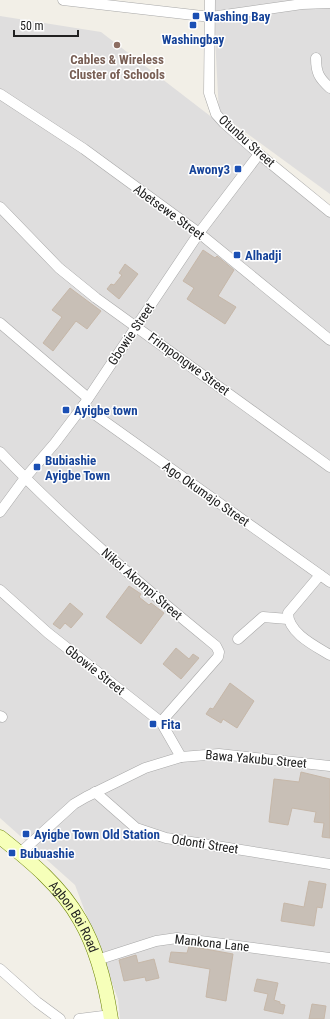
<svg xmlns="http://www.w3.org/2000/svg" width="330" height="1019" viewBox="0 0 330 1019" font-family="'Roboto Condensed',sans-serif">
	<rect width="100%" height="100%" fill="#f2efe7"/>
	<g fill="#dfdede">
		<polygon points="213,0 330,0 330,194 219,113"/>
		<polygon points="0,16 101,32 330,208 330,1019 120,1019 118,999 75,885 0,818"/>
	</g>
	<g fill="#c8bfb6" stroke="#c6b7a8">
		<polygon points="203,250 215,258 217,256 234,270 218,296 236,307 225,324 187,299 194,288 183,281"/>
		<polygon points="125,264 138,274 119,299 107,289 111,284 114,285 122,275 119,273"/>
		<polygon points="70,288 101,311 87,329 76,321 53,351 43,343 62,317 52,310"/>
		<polygon points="129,586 141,594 139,597 149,605 151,603 164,613 141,644 106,617"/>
		<polygon points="70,603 83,614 71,628 65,623 60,629 53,624"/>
		<polygon points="176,648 189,659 193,654 199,658 181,679 163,664"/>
		<polygon points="230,683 254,701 237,728 223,719 221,723 206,714 210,708 213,709"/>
		<polygon points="301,772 330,779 330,838 322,837 324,823 314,822 316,812 292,808 288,825 269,822 274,779 299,782"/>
		<polygon points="309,881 326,884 322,908 317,907 314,926 281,921 284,903 304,907"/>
		<polygon points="189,946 233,954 226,1001 206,997 210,969 169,962 171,952 187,953"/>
		<polygon points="136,955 138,963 154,959 159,978 146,981 145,977 124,981 119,960"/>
		<polygon points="257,979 278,983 274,1000 280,1002 280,1004 285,1005 283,1014 264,1010 268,994 254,991"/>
		<polygon points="312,1004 326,1006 324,1019 309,1019"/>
	</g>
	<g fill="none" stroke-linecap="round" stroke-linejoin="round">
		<g stroke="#a8a8a8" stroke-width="11">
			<g id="street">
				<polyline points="63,0 211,17 302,4 330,3"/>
				<polyline points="210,0 209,93 216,114 224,123 259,154 330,212"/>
				<path d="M316 58C316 73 319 78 330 88"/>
				<polyline points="0,94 84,149 199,233 330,340"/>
				<polyline points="0,207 59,268 96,298 330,467"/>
				<polyline points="0,323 88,398"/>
				<polyline points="83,406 330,582"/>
				<path d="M0 452C67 522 141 585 216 646L219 652 218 657 161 722"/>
				<polyline points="0,512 25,478 55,443 83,406 199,233 259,154"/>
				<path d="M320 575 288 613C288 633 315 646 330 655"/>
				<polyline points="0,590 48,633 161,722 181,757"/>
				<polyline points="238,639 263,617 288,619"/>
				<polyline points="0,716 2,717"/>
				<polyline points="95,792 136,828 166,838 330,864"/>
				<polyline points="20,853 74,804 86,797 145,768 181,757 219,754 330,766"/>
				<polyline points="97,960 156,941 177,938 330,958"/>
				<polyline points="0,969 37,1002 60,1019"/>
				<polyline points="79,1019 111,1015"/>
			</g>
		</g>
		<g stroke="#698100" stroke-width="15">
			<g id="secondary">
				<path id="s1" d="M0 837C30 861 61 886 80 920 97 949 106 986 111 1019"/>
			</g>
		</g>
		<use href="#street" stroke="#fff" stroke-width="10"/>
		<use href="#secondary" stroke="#f6ffb9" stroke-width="14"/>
	</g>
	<g fill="#1a4fb4" stroke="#fff" stroke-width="1.5">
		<rect x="192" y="12" width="8" height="8" rx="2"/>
		<rect x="189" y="21" width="8" height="8" rx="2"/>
		<rect x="234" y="165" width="8" height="8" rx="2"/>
		<rect x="233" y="251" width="8" height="8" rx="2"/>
		<rect x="62" y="406" width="8" height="8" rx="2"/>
		<rect x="33" y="463" width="8" height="8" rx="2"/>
		<rect x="149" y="720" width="8" height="8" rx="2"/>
		<rect x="22" y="830" width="8" height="8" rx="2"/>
		<rect x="8" y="849" width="8" height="8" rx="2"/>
	</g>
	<circle fill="#8d6e63" stroke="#fff" stroke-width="1.5" cx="117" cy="45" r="4"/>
	<g text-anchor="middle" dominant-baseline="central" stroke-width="3" stroke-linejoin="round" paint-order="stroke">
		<g font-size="13" font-weight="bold" fill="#164399" stroke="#fff" text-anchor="start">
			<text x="204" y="16">Washing Bay</text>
			<text x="193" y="39" text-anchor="middle">Washingbay</text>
			<text x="230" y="169" text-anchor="end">Awony3</text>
			<text x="245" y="255">Alhadji</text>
			<text x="74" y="410">Ayigbe town</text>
			<text x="45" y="460">Bubiashie<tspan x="45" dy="15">Ayigbe Town</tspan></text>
			<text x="161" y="724">Fita</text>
			<text x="34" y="834">Ayigbe Town Old Station</text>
			<text x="20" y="853">Bubuashie</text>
		</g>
		<g font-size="13" font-weight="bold" fill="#785e54" stroke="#fff">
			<text x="117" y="59">Cables &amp; Wireless<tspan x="117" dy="15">Cluster of Schools</tspan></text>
		</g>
		<g font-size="13" fill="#212121" stroke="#fff">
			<text transform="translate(247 141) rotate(42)">Otunbu Street</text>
			<text transform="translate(169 212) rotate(36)">Abetsewe Street</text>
			<text transform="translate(131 334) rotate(-56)">Gbowie Street</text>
			<text transform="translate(189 364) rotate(36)">Frimpongwe Street</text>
			<text transform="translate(206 494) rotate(35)">Ago Okumajo Street</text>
			<text transform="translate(142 584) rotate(41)">Nikoi Akompi Street</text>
			<text transform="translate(95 670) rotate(38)">Gbowie Street</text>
			<text transform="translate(256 759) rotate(5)">Bawa Yakubu Street</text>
			<text transform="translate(205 844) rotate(9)">Odonti Street</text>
			<text stroke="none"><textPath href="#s1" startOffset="110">Agbon Boi Road</textPath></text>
			<text transform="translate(212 943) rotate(6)">Mankona Lane</text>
		</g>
	</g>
	<path d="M14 30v6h64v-6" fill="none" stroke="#212121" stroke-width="2"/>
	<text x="20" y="30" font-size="12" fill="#212121" stroke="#ffffff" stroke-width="3" paint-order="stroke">50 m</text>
</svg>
